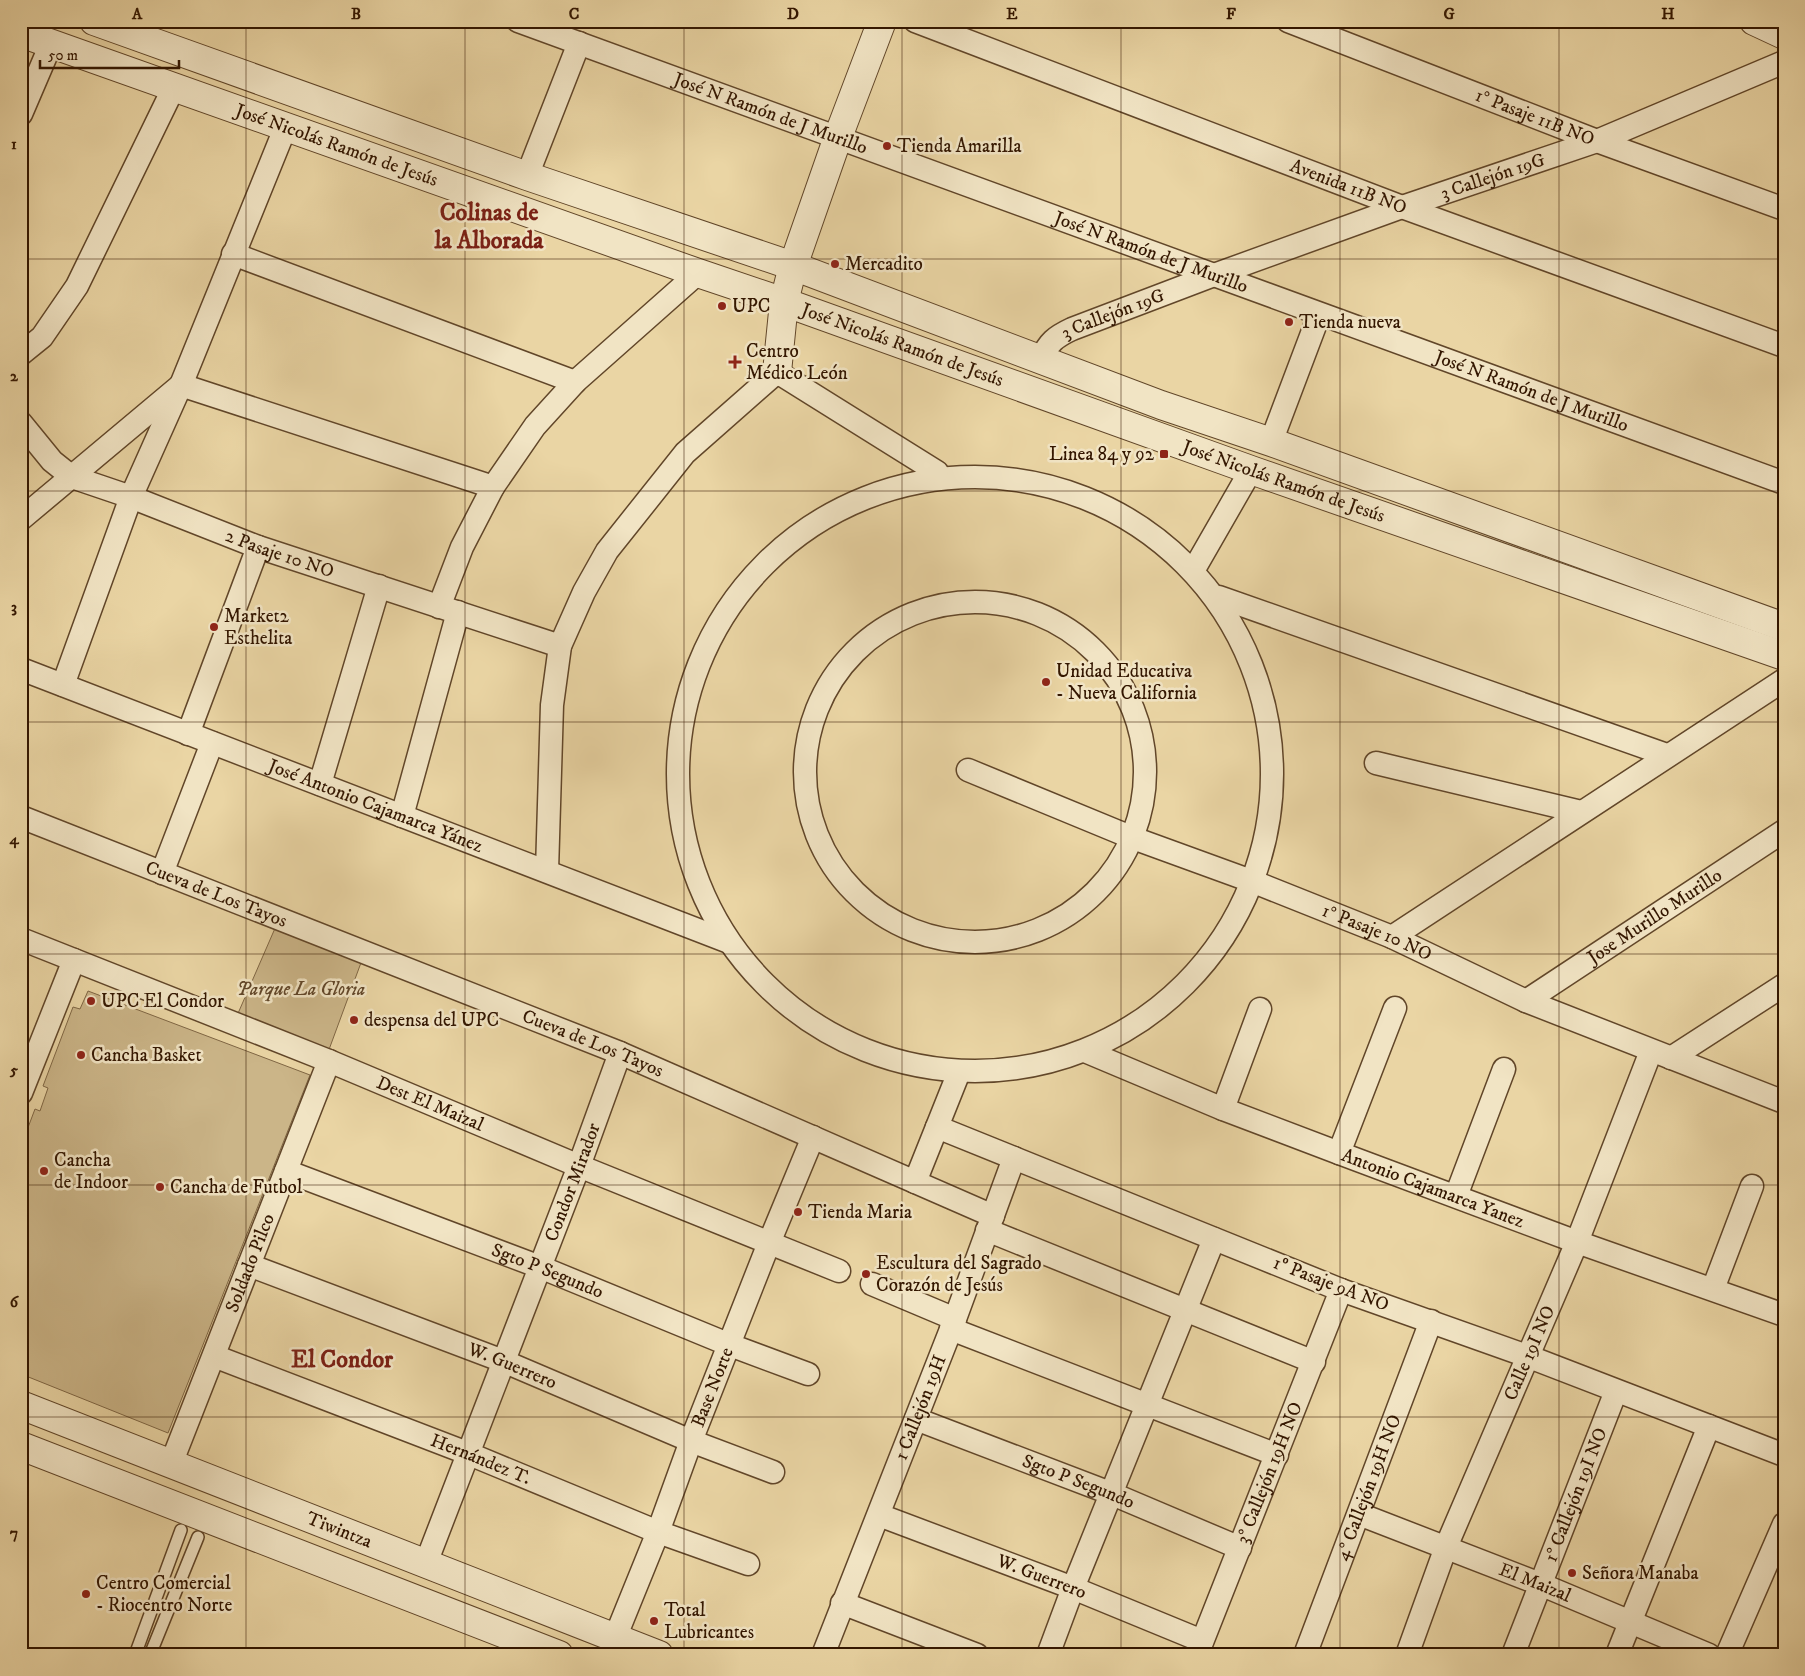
<svg xmlns="http://www.w3.org/2000/svg" width="1805" height="1676" viewBox="0 0 1805 1676" font-family="'IM FELL DW Pica',serif">
	<rect width="100%" height="100%" fill="#ead5a4"/>
	<filter id="stains"><feTurbulence type="fractalNoise" baseFrequency=".004" numOctaves="4"/><feColorMatrix values="0 0 0 0 .2 0 0 0 0 .09 0 0 0 0 .02 0 0 0 .5 -.17"/></filter>
	<radialGradient id="worn" r=".72"><stop offset=".6" stop-color="#630" stop-opacity="0"/><stop offset="1" stop-color="#630" stop-opacity=".3"/></radialGradient>
	<g fill="#cbb588" stroke="#7f6644">
		<polygon points="276,926 362,960 327,1055 236,1018"/>
		<polygon points="88,991 310,1075 168,1433 21,1374 21,1146 35,1109 40,1111 48,1088 43,1086 73,1007 80,1009"/>
	</g>
	<g fill="none" stroke-linecap="round" stroke-linejoin="round">
		<g stroke="#614629" stroke-width="14">
			<g id="service">
				<polyline points="135,1655 181,1530"/>
				<polyline points="150,1655 198,1537"/>
			</g>
		</g>
		<g stroke="#614629" stroke-width="25">
			<g id="minor">
				<path id="s1" d="M518 21 1784 483"/>
				<path id="s2" d="M915 21 1402 207 1784 346"/>
				<path id="s3" d="M1288 21 1597 141 1784 209"/>
				<polyline points="21,114 51,44"/>
				<polyline points="527,176 579,43"/>
				<polyline points="233,254 575,382"/>
				<polyline points="21,354 42,337 77,286 174,87"/>
				<path id="s4" d="M1041 359C1049 342 1055 337 1072 329L1214 275 1402 207 1597 141 1784 62"/>
				<path id="s5" d="M21 423 52 461 72 477 131 497 258 547 560 646"/>
				<polyline points="1271,442 1319,315"/>
				<circle cx="975" cy="774" r="297"/>
				<polyline points="21,519 181,385 493,487"/>
				<polyline points="1193,571 1251,470"/>
				<polyline points="1219,597 1667,755"/>
				<circle cx="975" cy="772" r="170"/>
				<polyline points="439,607 462,547 493,487 535,426 575,382 698,273"/>
				<path id="s6" d="M21 669 729 942"/>
				<polyline points="63,685 131,497 181,385 286,126"/>
				<polyline points="188,734 258,547"/>
				<polyline points="1376,763 1581,812"/>
				<path id="s7" d="M968 770 1133 838 1254 882 1392 937 1526 1001 1784 1102"/>
				<polyline points="320,784 379,586"/>
				<polyline points="402,816 458,612"/>
				<path id="s8" d="M21 817 620 1053 993 1216"/>
				<polyline points="547,871 552,705 560,646 584,592 607,551 685,453 777,372 937,472"/>
				<polyline points="162,873 212,743"/>
				<polyline points="1392,937 1784,680"/>
				<path id="s9" d="M21 939 329 1061 579 1166 839 1271"/>
				<path id="s10" d="M1526 1001 1784 831"/>
				<path id="s11" d="M1085 1051 1223 1109 1339 1153 1577 1242 1784 1315"/>
				<polyline points="1671,1058 1784,985"/>
				<polyline points="959,1072 937,1127 1341,1290 1527,1356 1784,1455"/>
				<polyline points="21,1093 74,960"/>
				<polyline points="1223,1109 1260,1009"/>
				<polyline points="1339,1153 1395,1008"/>
				<path id="s12" d="M286 1171 540 1267 730 1345 808 1374"/>
				<polyline points="915,1182 937,1127"/>
				<polyline points="1456,1196 1504,1069"/>
				<polyline points="987,1230 1314,1362"/>
				<path id="s13" d="M249 1265 503 1361 691 1441 773 1472"/>
				<polyline points="872,1284 955,1319"/>
				<polyline points="1713,1289 1752,1186"/>
				<polyline points="951,1329 1277,1455"/>
				<path id="s14" d="M214 1356 467 1453 658 1532 748 1564"/>
				<path id="s15" d="M916 1419 1110 1493 1240 1548"/>
				<path id="s16" d="M171 1464 329 1061"/>
				<path id="s17" d="M1359 1514 1540 1584 1709 1655"/>
				<path id="s18" d="M879 1515 1073 1588 1202 1641"/>
				<path id="s19" d="M426 1563 579 1166 620 1053"/>
				<polyline points="842,1603 977,1655"/>
				<path id="s20" d="M615 1638 658 1532 691 1441 769 1243 813 1137"/>
				<path id="s21" d="M823 1655 955 1319 1014 1158"/>
				<polyline points="1048,1655 1073,1588 1214,1239"/>
				<path id="s22" d="M1197 1655 1341 1290"/>
				<path id="s23" d="M1305 1655 1431 1321"/>
				<path id="s24" d="M1407 1655 1446 1547 1577 1242 1651 1051"/>
				<path id="s25" d="M1513 1655 1616 1391"/>
				<polyline points="1617,1655 1709,1426"/>
				<polyline points="1727,1655 1784,1524"/>
			</g>
		</g>
		<g stroke="#614629" stroke-width="30">
			<g id="tertiary">
				<polyline points="94,21 527,176 793,266 1161,405 1271,442 1784,627"/>
				<polyline points="1754,21 1784,35"/>
				<path id="s26" d="M21 33 698 273 784 302 1251 470 1784 656"/>
				<polyline points="777,372 784,302 793,266 838,137 882,21"/>
				<path id="s27" d="M21 1405 659 1655"/>
				<polyline points="21,1446 559,1655"/>
			</g>
		</g>
		<use href="#service" stroke="#f1e4c4" stroke-width="11"/>
		<use href="#minor" stroke="#f1e4c4" stroke-width="22"/>
		<use href="#tertiary" stroke="#f1e4c4" stroke-width="28"/>
	</g>
	<path fill="none" stroke="#331600" stroke-width="1" stroke-opacity="0.55" d="M246 21V1655M465 21V1655M684 21V1655M902 21V1655M1121 21V1655M1340 21V1655M1559 21V1655M21 259H1784M21 491H1784M21 722H1784M21 954H1784M21 1185H1784M21 1417H1784"/>
	<g fill="#8f2418" stroke="#f1e4c4" stroke-width="2">
		<circle cx="887" cy="146" r="5"/>
		<circle cx="835" cy="264" r="5"/>
		<circle cx="722" cy="306" r="5"/>
		<circle cx="1289" cy="322" r="5"/>
		<path d="M732.5 354.5h5v5h5v5h-5v5h-5v-5h-5v-5h5z"/>
		<rect x="1159" y="449" width="10" height="10" rx="2.5"/>
		<circle cx="214" cy="627" r="5"/>
		<circle cx="1046" cy="682" r="5"/>
		<circle cx="91" cy="1001" r="5"/>
		<circle cx="354" cy="1020" r="5"/>
		<circle cx="81" cy="1055" r="5"/>
		<circle cx="44" cy="1171" r="5"/>
		<circle cx="160" cy="1187" r="5"/>
		<circle cx="798" cy="1212" r="5"/>
		<circle cx="866" cy="1274" r="5"/>
		<circle cx="1572" cy="1573" r="5"/>
		<circle cx="86" cy="1594" r="5"/>
		<circle cx="654" cy="1621" r="5"/>
	</g>
	<g text-anchor="middle" dominant-baseline="central" stroke-width="5" stroke-linejoin="round" paint-order="stroke">
		<g font-size="19" fill="#331600" stroke="#f1e4c4">
			<text stroke="none"><textPath href="#s1" startOffset="269">José N Ramón de J Murillo</textPath></text>
			<text stroke="none"><textPath href="#s3" startOffset="265">1° Pasaje 11B NO</textPath></text>
			<text stroke="none"><textPath href="#s26" startOffset="335">José Nicolás Ramón de Jesús</textPath></text>
			<text stroke="none"><textPath href="#s4" startOffset="492">3 Callejón 19G</textPath></text>
			<text stroke="none"><textPath href="#s2" startOffset="464">Avenida 11B NO</textPath></text>
			<text stroke="none"><textPath href="#s1" startOffset="674">José N Ramón de J Murillo</textPath></text>
			<text stroke="none"><textPath href="#s4" startOffset="88">3 Callejón 19G</textPath></text>
			<text stroke="none"><textPath href="#s26" startOffset="935">José Nicolás Ramón de Jesús</textPath></text>
			<text stroke="none"><textPath href="#s1" startOffset="1079">José N Ramón de J Murillo</textPath></text>
			<text stroke="none"><textPath href="#s26" startOffset="1340">José Nicolás Ramón de Jesús</textPath></text>
			<text stroke="none"><textPath href="#s5" startOffset="296">2 Pasaje 10 NO</textPath></text>
			<text stroke="none"><textPath href="#s6" startOffset="380">José Antonio Cajamarca Yánez</textPath></text>
			<text stroke="none"><textPath href="#s8" startOffset="210">Cueva de Los Tayos</textPath></text>
			<text stroke="none"><textPath href="#s10" startOffset="154">Jose Murillo Murillo</textPath></text>
			<text stroke="none"><textPath href="#s7" startOffset="440">1° Pasaje 10 NO</textPath></text>
			<text stroke="none"><textPath href="#s8" startOffset="615">Cueva de Los Tayos</textPath></text>
			<text stroke="none"><textPath href="#s9" startOffset="441">Dest El Maizal</textPath></text>
			<text stroke="none"><textPath href="#s19" startOffset="408">Condor Mirador</textPath></text>
			<text stroke="none"><textPath href="#s11" startOffset="374">Antonio Cajamarca Yanez</textPath></text>
			<text stroke="none"><textPath href="#s16" startOffset="216">Soldado Pilco</textPath></text>
			<text stroke="none"><textPath href="#s12" startOffset="280">Sgto P Segundo</textPath></text>
			<text transform="translate(1331 1284) rotate(21)">1º Pasaje 9A NO</text>
			<text stroke="none"><textPath href="#s24" startOffset="326">Calle 19I NO</textPath></text>
			<text stroke="none"><textPath href="#s13" startOffset="282">W. Guerrero</textPath></text>
			<text stroke="none"><textPath href="#s20" startOffset="269">Base Norte</textPath></text>
			<text stroke="none"><textPath href="#s21" startOffset="266">1 Callejón 19H</textPath></text>
			<text stroke="none"><textPath href="#s14" startOffset="286">Hernández T.</textPath></text>
			<text stroke="none"><textPath href="#s22" startOffset="196">3° Callejón 19H NO</textPath></text>
			<text stroke="none"><textPath href="#s15" startOffset="174">Sgto P Segundo</textPath></text>
			<text stroke="none"><textPath href="#s23" startOffset="179">4° Callejón 19H NO</textPath></text>
			<text stroke="none"><textPath href="#s25" startOffset="172">1° Callejón 19I NO</textPath></text>
			<text stroke="none"><textPath href="#s27" startOffset="342">Tiwintza</textPath></text>
			<text stroke="none"><textPath href="#s18" startOffset="174">W. Guerrero</textPath></text>
			<text stroke="none"><textPath href="#s17" startOffset="189">El Maizal</textPath></text>
		</g>
		<g font-size="19" fill="#331600" stroke="#f1e4c4" text-anchor="start">
			<text x="897" y="146">Tienda Amarilla</text>
			<text x="845" y="264">Mercadito</text>
			<text x="732" y="306">UPC</text>
			<text x="1299" y="322">Tienda nueva</text>
			<text x="746" y="351">Centro<tspan x="746" dy="22">Médico León</tspan></text>
			<text x="1154" y="454" text-anchor="end">Linea 84 y 92</text>
			<text x="224" y="616">Market2<tspan x="224" dy="22">Esthelita</tspan></text>
			<text x="1056" y="671">Unidad Educativa<tspan x="1056" dy="22">- Nueva California</tspan></text>
			<text x="101" y="1001">UPC El Condor</text>
			<text x="364" y="1020">despensa del UPC</text>
			<text x="91" y="1055">Cancha Basket</text>
			<text x="54" y="1160">Cancha<tspan x="54" dy="22">de Indoor</tspan></text>
			<text x="170" y="1187">Cancha de Futbol</text>
			<text x="808" y="1212">Tienda Maria</text>
			<text x="876" y="1263">Escultura del Sagrado<tspan x="876" dy="22">Corazón de Jesús</tspan></text>
			<text x="1582" y="1573">Señora Manaba</text>
			<text x="96" y="1583">Centro Comercial<tspan x="96" dy="22">- Riocentro Norte</tspan></text>
			<text x="664" y="1610">Total<tspan x="664" dy="22">Lubricantes</tspan></text>
		</g>
		<g font-size="19" font-style="italic" fill="#614629" stroke="#f1e4c4">
			<text x="301" y="989">Parque La Gloria</text>
		</g>
		<g font-size="24" font-weight="bold" fill="#7a1f14" stroke="#f1e4c4">
			<text x="489" y="213">Colinas de<tspan x="489" dy="28">la Alborada</tspan></text>
			<text x="342" y="1360">El Condor</text>
		</g>
	</g>
	<rect width="1805" height="1676" fill="none" stroke="#ead5a4" stroke-width="55"/>
	<path d="M40 60v8h139v-8" fill="none" stroke="#331600" stroke-width="2.5"/>
	<text x="48" y="60" font-size="15" fill="#331600" stroke="#f1e4c4" stroke-width="4" paint-order="stroke">50 m</text>
	<rect x="28" y="28" width="1750" height="1620" fill="none" stroke="#331600" stroke-width="2"/>
	<g font-size="16" text-anchor="middle" font-weight="bold" fill="#331600">
		<text x="137" y="19">A</text>
		<text x="356" y="19">B</text>
		<text x="574" y="19">C</text>
		<text x="793" y="19">D</text>
		<text x="1012" y="19">E</text>
		<text x="1231" y="19">F</text>
		<text x="1449" y="19">G</text>
		<text x="1668" y="19">H</text>
		<text x="14" y="149">1</text>
		<text x="14" y="381">2</text>
		<text x="14" y="612">3</text>
		<text x="14" y="844">4</text>
		<text x="14" y="1075">5</text>
		<text x="14" y="1307">6</text>
		<text x="14" y="1538">7</text>
	</g>
	<rect width="100%" height="100%" filter="url(#stains)"/>
	<rect width="100%" height="100%" fill="url(#worn)"/>
</svg>
